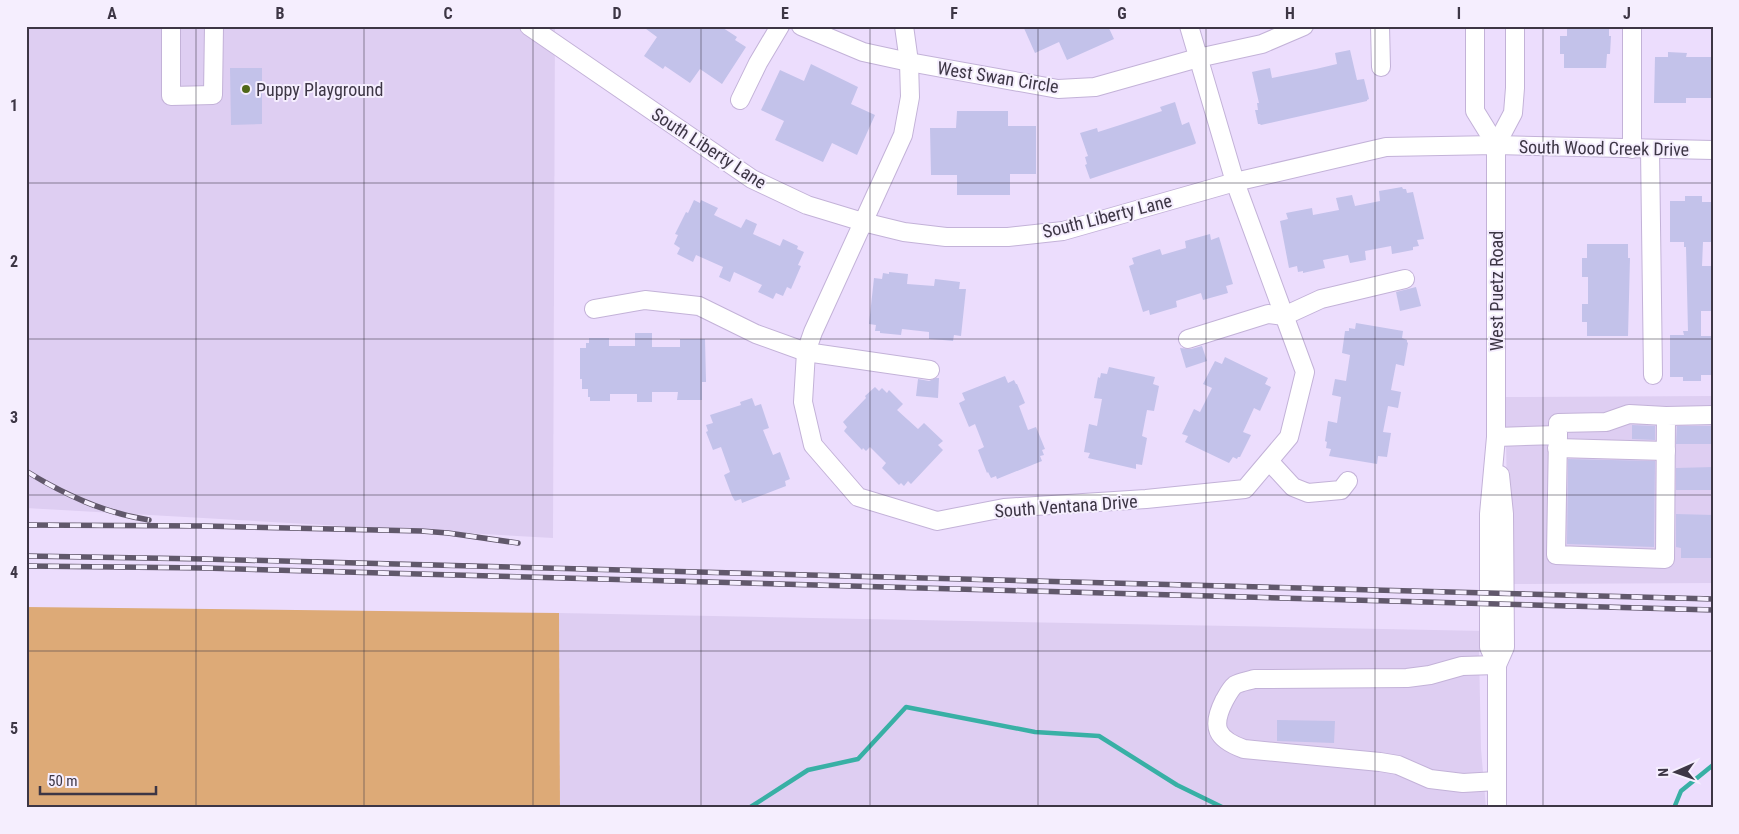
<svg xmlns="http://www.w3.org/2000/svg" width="1739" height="834" viewBox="0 0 1739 834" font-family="'Roboto Condensed',sans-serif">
	<rect width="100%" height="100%" fill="#ecddfd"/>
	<g fill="#decef2">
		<polygon points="26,26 555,26 553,538 26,508"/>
		<polygon points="1713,396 1713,583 1509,584 1505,397"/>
		<polygon points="559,613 1484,631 1483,646 1479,652 1481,749 1486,808 560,808"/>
	</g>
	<polygon fill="#da7" points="26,607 559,613 560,808 26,808"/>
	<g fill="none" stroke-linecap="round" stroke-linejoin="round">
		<g stroke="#38b0a5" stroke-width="4.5">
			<polyline points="749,808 808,770 858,759 906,707 1035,732 1099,736 1177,785 1224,808"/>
			<polyline points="1674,808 1681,791 1713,765"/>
		</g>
	</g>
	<g fill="#c3c2ea">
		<polygon points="642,26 720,26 737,37 735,40 746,47 722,84 700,69 690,83 665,66 663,69 644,56 657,37"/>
		<polygon points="1023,26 1108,26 1114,39 1067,60 1059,42 1035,53"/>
		<polygon points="1567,26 1609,26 1609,36 1611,36 1610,54 1607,54 1606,68 1564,68 1564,54 1560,54 1560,36 1567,36"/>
		<polygon points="1350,50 1357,80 1364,79 1369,99 1367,100 1367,101 1261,125 1260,124 1258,124 1255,110 1258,110 1257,103 1259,103 1252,72 1270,68 1272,78 1316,69 1337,64 1335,53"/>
		<polygon points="1668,52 1687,53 1686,57 1713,57 1713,98 1686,98 1686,103 1654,103 1655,57 1668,57"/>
		<polygon points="811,64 858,87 851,104 875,115 857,155 832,143 823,162 775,140 784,121 761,110 780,70 804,81"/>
		<polygon points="230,68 262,68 262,124 231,125"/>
		<polygon points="1175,102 1182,125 1189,122 1196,143 1195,144 1090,179 1085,165 1087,164 1085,157 1088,156 1080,133 1097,128 1098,132 1120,125 1162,111 1160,107"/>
		<polygon points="957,111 1008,111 1008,126 1036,126 1036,174 1010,174 1010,195 957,195 957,175 931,175 930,128 956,128"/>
		<polygon points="1402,187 1403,189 1406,189 1407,193 1413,192 1424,239 1417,240 1419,246 1413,247 1413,250 1392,254 1391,246 1365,251 1366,260 1350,263 1348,255 1323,260 1325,268 1303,273 1303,271 1298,272 1297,266 1289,268 1280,221 1288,219 1286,213 1312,208 1313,215 1339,210 1336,198 1352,195 1355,206 1380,201 1379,191"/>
		<polygon points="1685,196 1702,196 1702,202 1713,202 1713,242 1703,242 1702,266 1713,266 1713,311 1701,311 1701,336 1713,336 1713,375 1701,375 1701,381 1683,381 1683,377 1670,377 1670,335 1684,335 1683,331 1688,331 1686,247 1684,247 1684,242 1670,242 1670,201 1685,201"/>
		<polygon points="694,200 700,203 701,200 718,208 714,215 741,228 746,219 757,224 753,234 780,246 783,239 798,246 797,249 804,252 798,265 801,266 791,289 787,287 783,296 776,293 773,299 758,292 762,285 734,272 730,282 719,277 723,267 696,255 693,262 677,254 680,248 674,244 678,235 675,234 686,212 688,213"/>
		<polygon points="1210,234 1211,240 1219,237 1233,284 1226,286 1228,293 1203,300 1201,293 1176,301 1177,307 1150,315 1149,310 1143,312 1129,266 1134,264 1132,258 1160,249 1162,255 1186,248 1185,241"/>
		<polygon points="1587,244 1628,244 1628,258 1630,258 1628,336 1587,336 1587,322 1582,322 1582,304 1588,304 1588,277 1582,277 1582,258 1587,258"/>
		<polygon points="889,272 908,274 907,284 934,286 935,279 960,282 959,289 966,289 961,336 954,335 953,341 943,340 929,339 929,332 902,329 901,335 880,333 880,331 875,331 876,325 869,324 874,278 882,279 883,273 889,274"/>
		<polygon points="1416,287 1421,306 1400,311 1396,292"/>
		<polygon points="1356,323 1403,331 1402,338 1407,340 1407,342 1408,343 1404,366 1396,364 1391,390 1401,392 1398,408 1388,406 1383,432 1391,433 1387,457 1378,456 1377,464 1329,456 1331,449 1326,448 1327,442 1325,441 1328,421 1337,423 1341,397 1332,395 1335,379 1346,381 1350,355 1342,353 1345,331 1349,331 1349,328 1355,329"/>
		<polygon points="635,333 652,333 652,347 680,347 680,339 705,339 706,382 702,382 702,400 677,400 678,392 652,392 652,402 637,402 637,394 610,394 610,401 590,401 590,397 588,397 588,389 582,389 582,379 580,379 580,348 586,348 586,343 589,343 589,338 609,338 609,346 635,346"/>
		<polygon points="1202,346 1207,361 1186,368 1180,348 1191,349"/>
		<polygon points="1225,357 1268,378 1265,384 1271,387 1260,411 1254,408 1243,432 1251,435 1240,457 1238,457 1237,459 1233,457 1229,463 1185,442 1188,436 1182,434 1194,409 1200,412 1212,388 1203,384 1215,361 1222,364"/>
		<polygon points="1109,367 1155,377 1153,384 1159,386 1154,411 1147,410 1142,436 1147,438 1142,465 1136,464 1136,469 1088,458 1090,453 1084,452 1089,424 1097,426 1102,399 1094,398 1098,377 1100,378 1101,373 1107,374"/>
		<polygon points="1005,376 1008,383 1014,380 1016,384 1017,384 1025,403 1019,406 1028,430 1036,427 1045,449 1042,450 1044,455 1040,456 1042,461 997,479 996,476 991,478 988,472 987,473 978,450 984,447 975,424 969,427 959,403 965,400 962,393"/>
		<polygon points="936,378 939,378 938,398 916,396 918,379 929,381"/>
		<polygon points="875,387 879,391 882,388 887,393 889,390 903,404 897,410 918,429 924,423 943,441 938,445 943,450 911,484 908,481 904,486 901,483 899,485 882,468 886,463 870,447 866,451 863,448 862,450 844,431 847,427 843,422 866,398 865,396"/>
		<polygon points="752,398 755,406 761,404 769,428 763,430 773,455 780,452 790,479 785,481 786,486 742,503 741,499 735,501 732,496 724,475 730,472 721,447 713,450 706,432 708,431 706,425 713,423 710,415 741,405 740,402"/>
		<polygon points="1632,425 1655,426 1655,440 1632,439"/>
		<polygon points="1677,426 1713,426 1713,444 1676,444"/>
		<polygon points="1568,459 1655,461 1654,547 1567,544"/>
		<polygon points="1713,467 1713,490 1676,490 1676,468"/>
		<polygon points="1676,514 1713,515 1713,558 1681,558 1681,548 1676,547"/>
		<polygon points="1277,720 1335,721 1334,743 1277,741"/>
	</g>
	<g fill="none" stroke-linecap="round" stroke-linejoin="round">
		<g stroke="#c3b2d8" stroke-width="20">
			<g id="minor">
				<polyline points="171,26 171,96 213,95 214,26"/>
				<polyline points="529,26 752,179 807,205 863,222 904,232 946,237 1008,237 1063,231 1235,182 1386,147 1496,145 1713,150"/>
				<polyline points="801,26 863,52 909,62 1058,89 1095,87 1198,58 1262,44 1304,26"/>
				<polyline points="904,26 909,62 910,97 903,135 813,332 806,352 803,402 813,445 858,497 937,521 1004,508 1146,499 1245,489 1289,437 1305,372 1235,182 1189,26"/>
				<polyline points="1380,26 1381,67"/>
				<polyline points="1475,26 1475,111 1496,145"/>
				<polyline points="740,100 758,63 780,26"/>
				<polyline points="1632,149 1632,26"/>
				<polyline points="1650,149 1653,375"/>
				<polyline points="594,309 645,300 699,306 756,334 806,352 930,370"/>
				<polyline points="1188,339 1268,314 1284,316 1321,299 1405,279"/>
				<polyline points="1558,435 1558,423 1606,422 1629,414 1666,416"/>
				<polyline points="1496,437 1558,435 1556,555 1665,559 1666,416 1713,415"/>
				<polyline points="1557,448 1666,451"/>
				<polyline points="1269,461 1293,487 1308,493 1341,490 1348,481"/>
				<polyline points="1497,665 1489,647 1489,514 1496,437 1496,145 1513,113 1515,88 1515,26"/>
				<path d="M1497 665 1462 666 1430 675 1407 678 1254 679C1248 681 1240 682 1235 685 1230 689 1227 696 1224 701 1211 727 1216 739 1244 749L1380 762 1398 765 1430 779 1463 783 1497 781"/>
				<polyline points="1497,808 1497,665 1505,647 1504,514 1500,475"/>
			</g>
		</g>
		<use href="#minor" stroke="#fff" stroke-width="18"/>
		<g stroke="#61586b" stroke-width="5.5">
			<g id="rail">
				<path d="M26 471C65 495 104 513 149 520"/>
				<polyline points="26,525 204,526 421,531 448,533 518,543"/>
				<polyline points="26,556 204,559 1713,599"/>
				<polyline points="26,566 204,568 1713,610"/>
			</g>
		</g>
		<use href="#rail" stroke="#f5eefe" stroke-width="4" stroke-dasharray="11" stroke-linecap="butt"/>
	</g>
	<path fill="none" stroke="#3d3645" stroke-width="1" stroke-opacity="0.55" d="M196 26V808M364 26V808M533 26V808M701 26V808M870 26V808M1038 26V808M1206 26V808M1375 26V808M1543 26V808M26 183H1713M26 339H1713M26 495H1713M26 651H1713"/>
	<circle fill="#4f6819" stroke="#f5eefe" stroke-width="2" cx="246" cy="89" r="5"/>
	<g text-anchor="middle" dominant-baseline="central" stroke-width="4" stroke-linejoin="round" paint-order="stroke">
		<g font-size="18" fill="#3d3645" stroke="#f5eefe">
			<text transform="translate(998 77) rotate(9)">West Swan Circle</text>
			<text transform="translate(709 148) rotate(33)">South Liberty Lane</text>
			<text transform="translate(1604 148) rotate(1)">South Wood Creek Drive</text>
			<text transform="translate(1107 216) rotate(-14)">South Liberty Lane</text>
			<text transform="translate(1496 291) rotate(-90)">West Puetz Road</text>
			<text transform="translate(1066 506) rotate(-4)">South Ventana Drive</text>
		</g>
		<g font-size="18" fill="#3d3645" stroke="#f5eefe" text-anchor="start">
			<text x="256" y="89">Puppy Playground</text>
		</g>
	</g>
	<rect width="1739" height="834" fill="none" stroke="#f5eefe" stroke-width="55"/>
	<g transform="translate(1676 772) rotate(268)" stroke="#f5eefe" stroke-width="4" paint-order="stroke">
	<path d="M0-4L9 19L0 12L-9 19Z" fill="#3d3645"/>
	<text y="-8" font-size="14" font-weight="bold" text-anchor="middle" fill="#3d3645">N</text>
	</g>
	<path d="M40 786v8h116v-8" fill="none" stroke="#3d3645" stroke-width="2.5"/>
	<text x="48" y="786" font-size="15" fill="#3d3645" stroke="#f5eefe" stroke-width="4" paint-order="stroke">50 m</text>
	<rect x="28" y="28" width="1684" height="778" fill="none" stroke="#3d3645" stroke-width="2"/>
	<g font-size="16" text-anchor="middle" font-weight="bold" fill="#3d3645">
		<text x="112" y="19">A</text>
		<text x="280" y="19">B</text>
		<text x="448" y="19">C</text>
		<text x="617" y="19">D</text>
		<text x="785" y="19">E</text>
		<text x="954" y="19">F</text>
		<text x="1122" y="19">G</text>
		<text x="1290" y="19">H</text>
		<text x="1459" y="19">I</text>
		<text x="1627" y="19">J</text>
		<text x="14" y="111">1</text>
		<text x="14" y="267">2</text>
		<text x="14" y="423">3</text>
		<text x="14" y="578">4</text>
		<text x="14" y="734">5</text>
	</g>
</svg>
